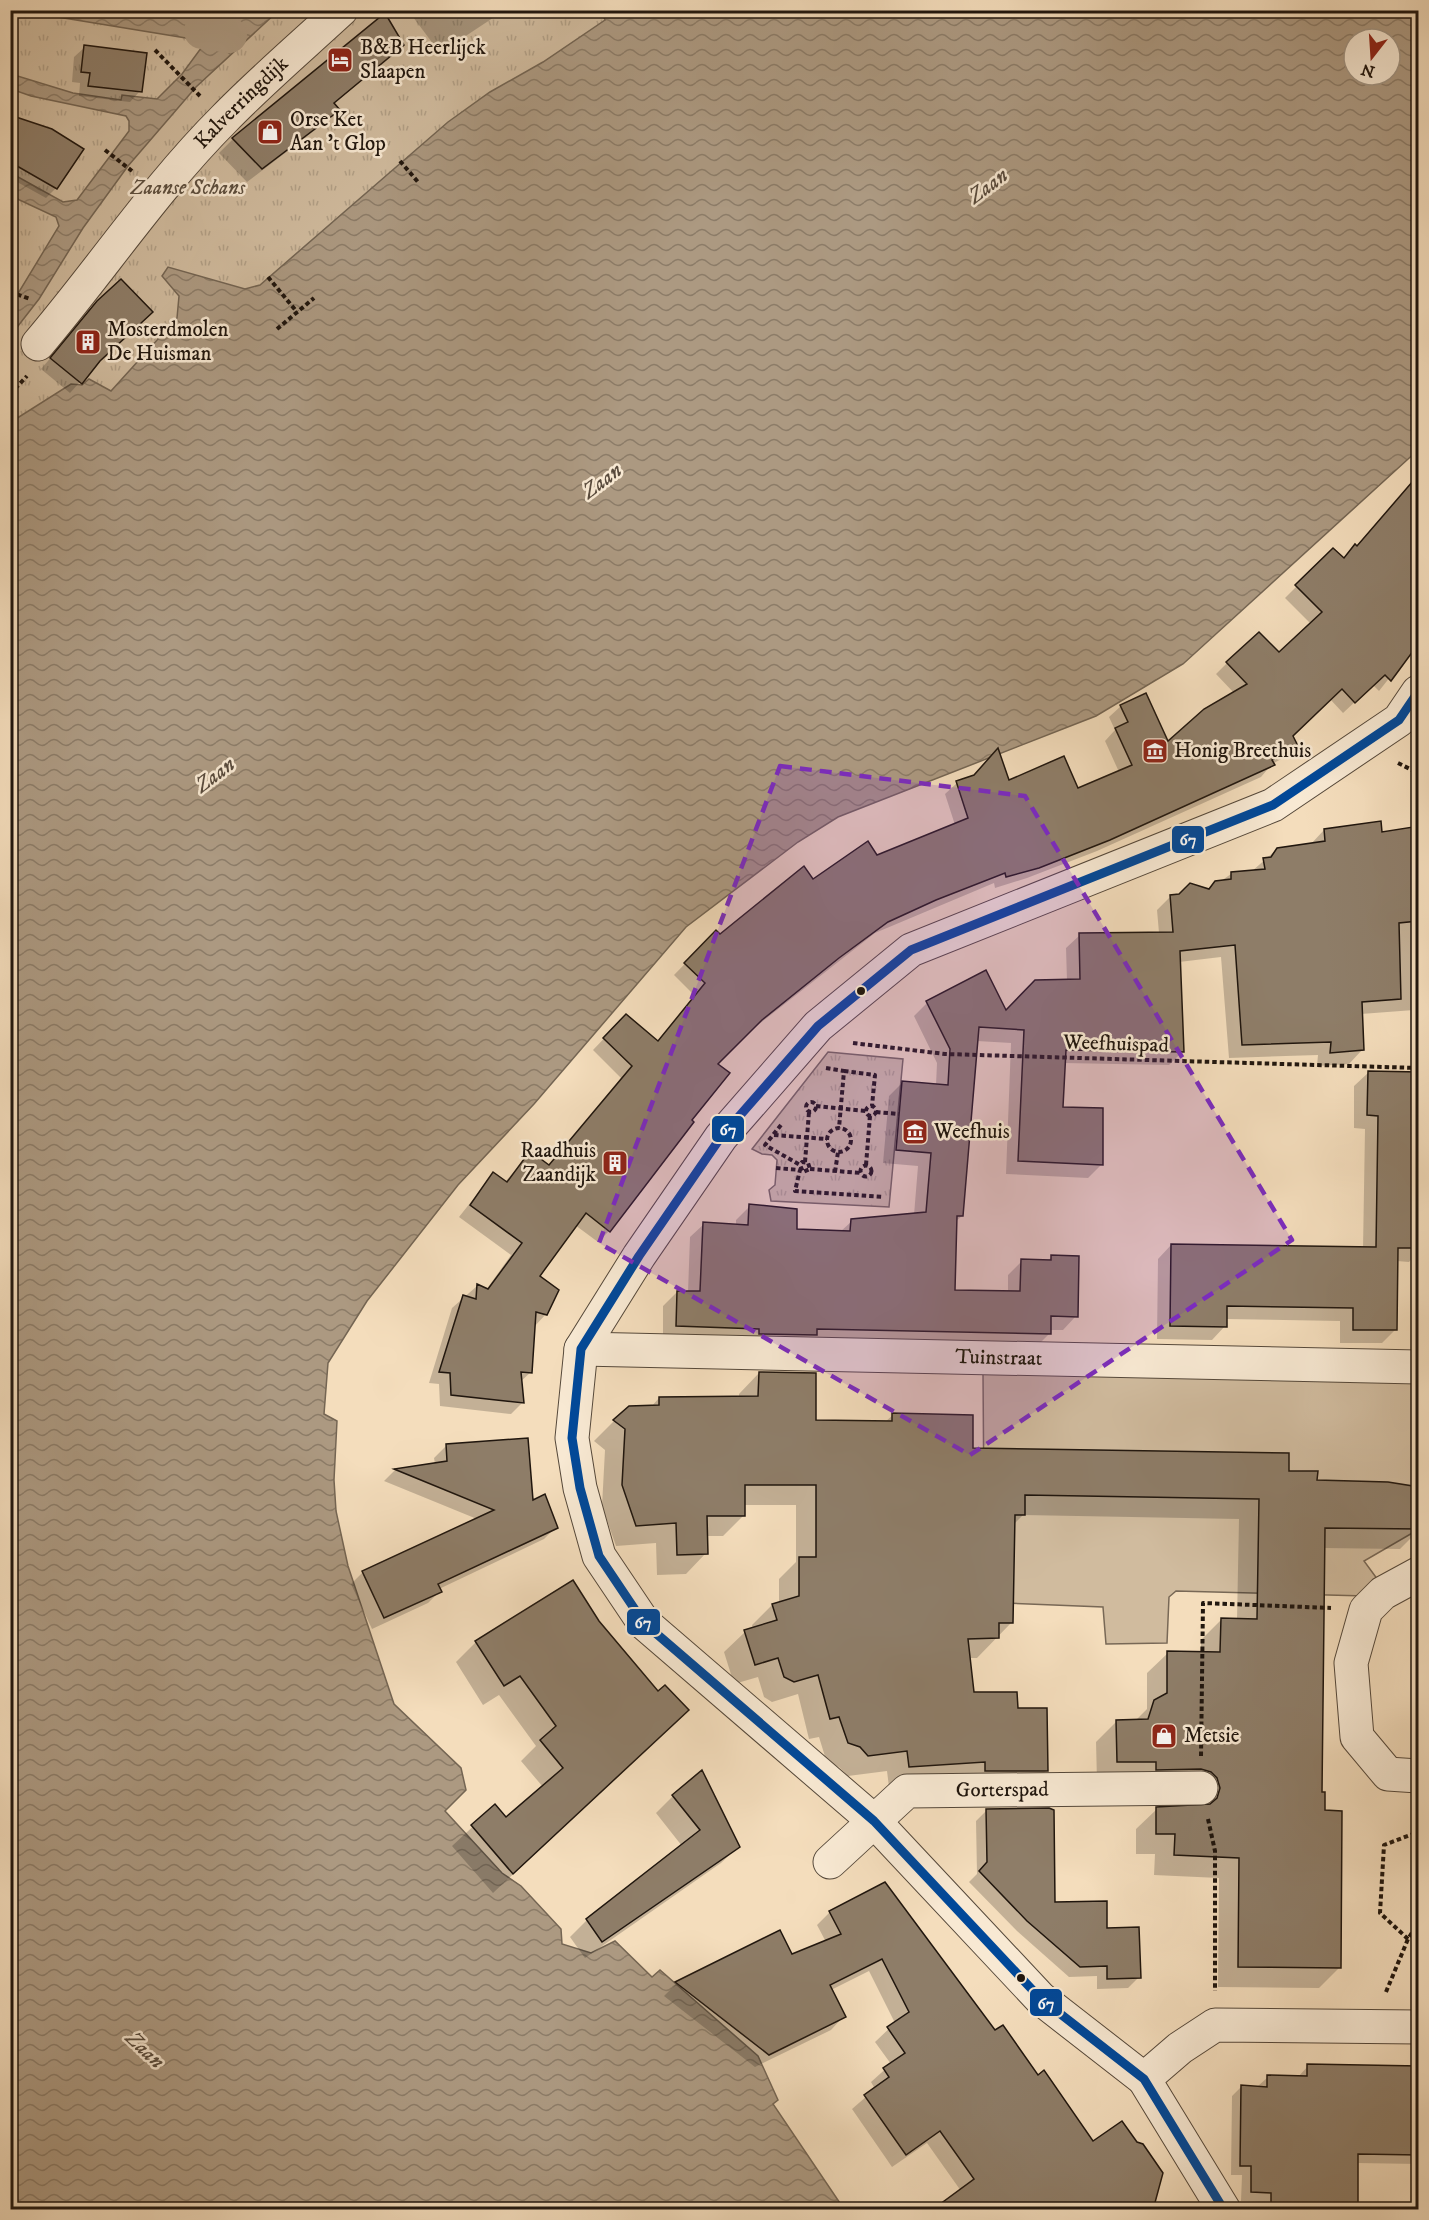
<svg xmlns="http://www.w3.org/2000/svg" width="1429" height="2220" viewBox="0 0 1429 2220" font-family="'IM FELL DW Pica',serif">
	<defs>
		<pattern id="park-tufts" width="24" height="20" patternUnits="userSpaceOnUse" patternTransform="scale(1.5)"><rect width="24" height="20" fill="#d0bb9e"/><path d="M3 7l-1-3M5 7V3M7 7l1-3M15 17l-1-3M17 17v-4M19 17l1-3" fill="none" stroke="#b2a087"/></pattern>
		<pattern id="water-waves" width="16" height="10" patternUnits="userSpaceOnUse" patternTransform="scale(1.5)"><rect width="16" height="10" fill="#ac9981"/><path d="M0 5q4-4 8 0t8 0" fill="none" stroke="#8c7c68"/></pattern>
	</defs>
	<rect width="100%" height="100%" fill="#f4ddbc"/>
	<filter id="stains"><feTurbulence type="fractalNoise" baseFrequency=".00333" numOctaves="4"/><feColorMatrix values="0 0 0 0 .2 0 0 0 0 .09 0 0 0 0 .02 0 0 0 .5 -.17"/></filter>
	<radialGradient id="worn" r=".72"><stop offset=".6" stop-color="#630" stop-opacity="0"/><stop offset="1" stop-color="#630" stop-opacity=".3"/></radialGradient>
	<polygon fill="#d0bb9e" stroke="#786856" stroke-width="1.5" points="983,1373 1418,1378 1418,1536 1414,1532 1364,1561 1378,1580 1366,1596 1176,1591 1169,1597 1167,1643 1106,1644 1103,1607 980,1602 984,1514"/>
	<g fill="url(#park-tufts)" stroke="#786856" stroke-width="1.5">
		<polygon points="11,11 700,11 11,524"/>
		<polygon points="828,1052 903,1059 889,1207 771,1201 769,1190 775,1185 777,1160 772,1155 762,1154 752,1149"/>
	</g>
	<g fill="url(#water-waves)" stroke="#746553" stroke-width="1.5" fill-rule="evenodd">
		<polygon points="112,10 160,17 190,15 208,19 197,42 192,39 21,11"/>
		<polygon points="234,11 278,11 196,87 128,166 83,228 39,299 11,335 11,305 59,226 56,217 11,196 11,173 63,202 77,200 129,131 129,121 126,116 31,96 11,89 11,74 73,93 121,100 122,95 157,99 182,74 221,21"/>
		<path d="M601 11H1418V450L1183 664 1096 716 838 817 798 842 686 927 534 1104 458 1185 367 1301 328 1363 324 1414 337 1421 334 1480 336 1511 348 1566 394 1704 461 1768 466 1790 445 1811 502 1873 521 1886 561 1929 562 1944 591 1953 615 1941 652 1977 660 1970 758 2056 778 2100 773 2104 844 2209 11 2210V422L71 384 82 385 89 379 111 391 177 318 179 296 162 276 168 267 245 289 260 285 448 122 490 92 543 62 605 20ZM1354 39H1390V75H1354Z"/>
	</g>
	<g fill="#0003">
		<polygon points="412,10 505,10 440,53 410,13"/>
		<polygon points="402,45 333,105 338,110 323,124 247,182 219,153 233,139"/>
		<polygon points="85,47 140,91 130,102 79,96 80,83 72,82 74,57"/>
		<polygon points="10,116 56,188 46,198 10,178"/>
		<polygon points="98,303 97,363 70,393 41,369"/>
		<polygon points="1379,521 1417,643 1379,691 1373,685 1343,713 1330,699 1292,736 1297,746 1285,757 1272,764 1261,777 1097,851 1027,878 995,888 994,883 875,933 749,1032 716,1064 690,1120 609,1231 598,1242 575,1225 538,1277 546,1314 534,1327 531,1372 520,1382 522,1403 511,1414 440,1406 439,1384 429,1383 452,1308 477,1286 486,1290 511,1255 459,1217 493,1174 505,1182 530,1153 548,1167 621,1078 593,1050 615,1027 657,1042 695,996 674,975 716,932 720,936 813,881 955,825 945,794 957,783 1008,782 1078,790 1119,772 1105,741 1115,730 1109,717 1121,706 1167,743 1234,693 1216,674 1227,663 1279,654 1311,624 1285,598 1333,550 1344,559"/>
		<polygon points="1324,830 1381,834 1418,847 1418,1252 1409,1262 1397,1261 1395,1330 1382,1343 1340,1343 1340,1321 1226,1319 1225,1326 1212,1340 1157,1339 1158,1259 1171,1245 1363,1249 1365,1129 1354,1128 1354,1086 1368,1073 1411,1073 1414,1010 1361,1014 1362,1050 1349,1064 1317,1066 1318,1055 1229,1058 1221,957 1179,962 1182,1052 1169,1065 1063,1063 1062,1109 1102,1164 1088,1178 1006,1174 1011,1043 977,1041 962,1216 955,1222 953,1291 1008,1293 1008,1275 1022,1261 1047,1261 1052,1257 1076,1316 1063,1330 1049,1330 1049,1334 1036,1347 663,1339 663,1306 677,1292 688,1292 690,1237 704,1224 736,1226 736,1220 750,1206 795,1230 840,1232 852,1221 914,1215 918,1166 883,1163 889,1096 903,1082 936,1085 937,1063 914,1016 927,1003 1006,1012 1067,981 1066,948 1080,935 1159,933 1157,910 1171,896 1208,890 1231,874 1251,872 1277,849 1310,845"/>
		<polygon points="759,1373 814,1421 885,1422 893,1415 971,1450 1287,1472 1316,1482 1418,1493 1418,1531 1400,1549 1323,1548 1320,1794 1340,1967 1319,1988 1218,1987 1219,1878 1154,1875 1155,1854 1136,1854 1136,1829 1157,1809 1199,1806 1197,1799 1097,1781 1096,1742 1117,1721 1135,1721 1147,1709 1147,1673 1168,1653 1201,1653 1201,1640 1221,1620 1237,1620 1239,1519 1023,1515 1013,1525 1011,1623 977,1658 969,1658 973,1694 1017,1710 1047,1770 1026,1791 889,1787 887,1771 848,1776 839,1767 827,1763 819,1737 809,1739 798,1694 772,1702 764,1697 758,1677 734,1684 724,1652 745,1632 753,1629 752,1625 772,1605 779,1603 779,1579 796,1562 796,1505 744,1505 744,1515 723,1536 706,1536 706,1553 686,1574 657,1575 656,1543 616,1546 602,1506 605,1450 594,1441 614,1421 651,1407 659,1398 739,1398 739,1394"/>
		<polygon points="446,1446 532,1502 556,1527 544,1539 439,1589 440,1591 428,1603 372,1629 351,1584 363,1572 477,1519 384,1481 395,1470 435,1464 434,1458"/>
		<polygon points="597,1622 658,1694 667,1730 493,1893 452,1846 495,1806 506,1819 543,1787 521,1761 536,1746 499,1695 483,1705 456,1662 476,1642"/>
		<polygon points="673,1796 738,1847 721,1863 585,1958 570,1937 587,1920 682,1846 656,1813"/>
		<polygon points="987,1810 1054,1904 1106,1929 1139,1977 1128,1988 1097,1989 1097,1976 1069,1977 1017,1931 969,1882 977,1874 976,1821"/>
		<polygon points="830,1912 995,2032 1038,2077 1093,2143 1154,2201 1159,2210 951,2210 961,2191 927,2143 892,2167 852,2109 875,2089 871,2082 891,2064 875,2042 895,2023 869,1971 831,1990 844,2016 831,2030 755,2067 664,1996 676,1984 780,1932 791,1956 826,1942 817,1925"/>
		<polygon points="1308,2066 1418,2067 1418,2164 1356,2163 1356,2210 1262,2210 1262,2202 1241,2201 1242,2175 1231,2175 1232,2096 1241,2087 1258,2086 1268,2077 1298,2077"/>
	</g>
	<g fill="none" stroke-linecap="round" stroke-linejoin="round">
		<polyline stroke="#ac9981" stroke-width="36" points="202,31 229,35"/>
	</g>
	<g fill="#8e7d68" stroke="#20160e" stroke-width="1.5">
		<polygon points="385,13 404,45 334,103 340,110 262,169 232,138"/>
		<polygon points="84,45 147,53 142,92 88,86 90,73 81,72"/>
		<polygon points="10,115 52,129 84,149 57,189 10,162"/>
		<polygon points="121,279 153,312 100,361 82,384 50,358 97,301"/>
		<polygon points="1419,474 1419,643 1391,681 1385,675 1355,703 1342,689 1293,736 1298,746 1272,760 1275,765 1110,840 1039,868 1006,877 1005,873 936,900 888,922 839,958 762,1020 718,1064 730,1073 692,1120 694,1122 610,1232 586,1213 540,1276 559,1290 547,1315 536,1312 532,1373 521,1372 524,1403 451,1395 450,1373 439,1372 463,1295 476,1299 477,1284 488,1289 522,1243 470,1205 493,1172 507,1182 530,1151 549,1165 632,1066 603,1038 626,1014 658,1041 705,983 684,963 716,930 720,934 804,866 813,879 868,841 877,855 968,818 956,781 974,775 998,748 1009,780 1064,756 1078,788 1132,765 1115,728 1128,722 1120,705 1146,693 1168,741 1204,709 1247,684 1226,662 1259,632 1279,652 1322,612 1295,585 1333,548 1344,558 1355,544 1357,546"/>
		<polygon points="1381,821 1382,832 1413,827 1416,858 1419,858 1419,885 1415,885 1418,921 1399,923 1401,999 1362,1002 1364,1050 1330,1053 1331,1042 1242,1045 1235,945 1180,951 1184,1052 1066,1050 1063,1107 1103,1108 1103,1165 1018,1161 1024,1030 979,1027 963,1216 957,1216 955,1290 1020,1291 1021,1259 1051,1260 1051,1255 1079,1256 1078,1317 1051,1316 1051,1334 817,1329 817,1335 759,1334 759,1329 676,1326 677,1291 700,1291 703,1222 748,1225 749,1204 797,1209 797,1229 850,1231 851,1219 926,1212 931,1153 896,1150 902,1081 948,1085 950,1049 926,1001 986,970 1006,1010 1035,980 1080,979 1079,933 1173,932 1170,895 1179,894 1190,883 1209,889 1215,881 1231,879 1231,872 1265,869 1263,858 1271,857 1277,848 1325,841 1324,829"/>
		<polygon points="1368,1071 1419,1072 1419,1248 1398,1248 1397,1330 1353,1330 1353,1308 1227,1306 1227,1327 1170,1326 1171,1244 1376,1247 1378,1116 1367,1115"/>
		<polygon points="759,1372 816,1373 816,1420 892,1421 892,1413 973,1415 973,1448 1289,1453 1289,1471 1318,1471 1317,1480 1388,1482 1419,1487 1419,1529 1325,1528 1322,1792 1325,1792 1325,1810 1342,1811 1341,1968 1238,1967 1239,1858 1174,1855 1175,1834 1156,1834 1156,1807 1210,1804 1217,1798 1220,1788 1217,1778 1211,1772 1201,1769 1156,1770 1156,1762 1117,1762 1116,1720 1148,1719 1154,1700 1167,1693 1167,1651 1220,1652 1221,1618 1257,1619 1259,1499 1025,1495 1025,1515 1015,1515 1013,1623 999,1623 999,1638 968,1639 974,1692 1017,1692 1018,1708 1047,1708 1048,1771 985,1771 985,1762 909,1767 907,1751 868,1756 860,1747 848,1743 839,1717 830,1719 818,1675 794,1682 784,1677 778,1658 755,1665 744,1630 777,1620 772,1604 799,1596 799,1557 816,1557 816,1485 745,1485 745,1516 707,1516 708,1554 677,1555 676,1523 636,1526 622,1485 625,1429 613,1420 629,1406 659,1405 659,1397 758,1396"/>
		<polygon points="528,1438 533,1500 545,1494 558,1528 438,1584 442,1592 384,1618 362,1571 494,1510 394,1469 447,1461 446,1444"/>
		<polygon points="573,1580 599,1621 658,1691 665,1685 689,1710 513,1874 471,1825 495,1804 506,1817 563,1768 540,1740 556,1726 520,1676 504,1686 475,1641"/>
		<polygon points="702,1770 740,1847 602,1942 586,1919 700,1830 672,1795"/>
		<polygon points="1049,1808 1054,1810 1055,1902 1107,1901 1107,1928 1139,1927 1141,1978 1107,1979 1107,1966 1080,1967 1027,1921 979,1871 987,1862 986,1809"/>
		<polygon points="885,1882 995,2030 1003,2025 1038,2075 1044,2070 1093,2141 1122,2121 1137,2142 1143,2144 1163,2173 1153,2210 932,2210 974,2179 940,2131 906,2155 864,2095 889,2077 883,2068 905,2053 887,2027 909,2012 882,1959 830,1985 846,2017 769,2055 675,1982 780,1930 792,1954 841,1934 829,1911"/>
		<polygon points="1307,2064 1419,2066 1419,2155 1358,2154 1358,2210 1271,2210 1271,2193 1251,2192 1251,2166 1240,2166 1241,2085 1267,2087 1267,2075 1307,2076"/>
	</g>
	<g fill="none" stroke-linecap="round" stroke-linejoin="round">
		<g stroke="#55483a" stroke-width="35">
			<g id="minor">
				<path id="s1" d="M38 344C101 270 155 188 224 119 261 81 302 46 341 10"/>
				<path id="s2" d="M581 1349 1418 1367"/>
				<polyline points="1418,1574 1383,1593 1366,1610 1351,1663 1357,1737 1388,1774 1418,1776"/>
				<path id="s3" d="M830 1862 907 1791 1201 1788"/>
				<polyline points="1144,2079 1040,1998 874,1821 644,1623 599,1556 580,1488 572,1438 581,1349 639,1256 721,1137 818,1026 911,950 1273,805 1399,720 1418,692"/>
			</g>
		</g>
		<g stroke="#55483a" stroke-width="35">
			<polyline id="tertiary" points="1224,2210 1144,2079 1180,2048 1215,2025 1418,2027"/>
		</g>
		<g stroke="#20160e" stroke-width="4" stroke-dasharray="4.5 3" stroke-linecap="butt">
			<polyline points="155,50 200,96"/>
			<polyline points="105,150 132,171"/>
			<polyline points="400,161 418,182"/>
			<polyline points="268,277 297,312"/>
			<polyline points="10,292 30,299"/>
			<polyline points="277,329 314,298"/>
			<polyline points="10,394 27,376"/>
			<polyline points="1398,763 1418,773"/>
			<polyline points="853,1043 945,1054 1418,1068"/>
			<polyline points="826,1068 844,1071 839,1128"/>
			<polyline points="844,1071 875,1075 872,1106"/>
			<circle cx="811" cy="1107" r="5"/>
			<circle cx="871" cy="1111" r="5"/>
			<polyline points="816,1106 866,1111"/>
			<polyline points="876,1112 899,1114"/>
			<polyline points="781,1125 765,1145 800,1165 803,1172 810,1169 808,1163 802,1162 800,1165"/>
			<circle cx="839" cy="1140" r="12"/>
			<polyline points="774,1135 827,1139"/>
			<polyline points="805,1162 809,1112"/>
			<polyline points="866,1165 870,1116"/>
			<circle cx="866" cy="1171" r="5.5"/>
			<polyline points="776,1168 800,1170 795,1191 884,1197"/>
			<polyline points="810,1169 861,1173"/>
			<polyline points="835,1172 838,1152"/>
			<polyline points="1201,1756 1203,1603 1331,1608"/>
			<polyline points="1208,1819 1215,1851 1215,1991"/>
			<polyline points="1408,1939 1380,1913 1384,1845 1418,1832"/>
			<polyline points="1386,1992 1408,1939 1418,1923"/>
		</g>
		<use href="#minor" stroke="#f8e9d3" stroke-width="33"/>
		<use href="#tertiary" stroke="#f8e9d3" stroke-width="33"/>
		<g stroke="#f8e9d3" stroke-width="14">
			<polyline id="bus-1" points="1224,2210 1144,2079 1040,1998 874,1821 644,1623 599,1556 580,1488 572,1438 581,1349 639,1256 721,1137 818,1026 911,950 1273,805 1399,720 1418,692"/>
		</g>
		<use href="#bus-1" stroke="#004899" stroke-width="9"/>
	</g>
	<path fill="#7b2cbf" fill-opacity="0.2" stroke="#7b2cbf" stroke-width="4.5" stroke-dasharray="12 8" stroke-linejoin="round" d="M780 766 1025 796 1292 1240 970 1455 599 1243Z"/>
	<defs>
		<g id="hotel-square" transform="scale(1.35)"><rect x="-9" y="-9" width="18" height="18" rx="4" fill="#8f2418" stroke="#f8e9d3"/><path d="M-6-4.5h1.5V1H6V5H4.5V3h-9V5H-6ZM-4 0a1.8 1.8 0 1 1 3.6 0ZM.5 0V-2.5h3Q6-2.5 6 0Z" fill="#fff"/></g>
		<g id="shop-square" transform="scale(1.35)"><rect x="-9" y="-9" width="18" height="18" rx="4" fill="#8f2418" stroke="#f8e9d3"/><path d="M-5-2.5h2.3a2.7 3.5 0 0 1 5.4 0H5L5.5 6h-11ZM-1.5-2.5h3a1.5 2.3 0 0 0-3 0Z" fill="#fff"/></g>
		<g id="building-square" transform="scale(1.35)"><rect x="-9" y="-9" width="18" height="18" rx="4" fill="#8f2418" stroke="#f8e9d3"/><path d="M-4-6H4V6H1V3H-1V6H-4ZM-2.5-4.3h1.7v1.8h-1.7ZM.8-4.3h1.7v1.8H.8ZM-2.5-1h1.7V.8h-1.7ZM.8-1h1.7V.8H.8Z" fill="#fff"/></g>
		<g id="museum-square" transform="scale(1.35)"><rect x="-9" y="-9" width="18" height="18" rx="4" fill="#8f2418" stroke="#f8e9d3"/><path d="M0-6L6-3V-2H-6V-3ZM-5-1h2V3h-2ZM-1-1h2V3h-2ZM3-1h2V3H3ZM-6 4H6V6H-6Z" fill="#fff"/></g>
	</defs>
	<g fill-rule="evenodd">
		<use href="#hotel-square" x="340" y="60"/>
		<use href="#shop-square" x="270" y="132"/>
		<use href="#building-square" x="88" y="342"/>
		<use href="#museum-square" x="1155" y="751"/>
		<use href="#museum-square" x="915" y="1132"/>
		<use href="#building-square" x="615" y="1163"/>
		<use href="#shop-square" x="1164" y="1736"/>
	</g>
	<g fill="#20160e" stroke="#f8e9d3" stroke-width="2">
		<circle cx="861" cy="991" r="5"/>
		<circle cx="1021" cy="1978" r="5"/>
	</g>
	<g text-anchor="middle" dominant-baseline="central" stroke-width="5" stroke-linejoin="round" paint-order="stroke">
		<g font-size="21" fill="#20160e" stroke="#f8e9d3" text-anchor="start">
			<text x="360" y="48">B&amp;B Heerlijck<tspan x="360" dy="24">Slaapen</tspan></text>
			<text x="290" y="120">Orse Ket<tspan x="290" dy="24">Aan 't Glop</tspan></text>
			<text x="107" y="330">Mosterdmolen<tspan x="107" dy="24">De Huisman</tspan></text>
			<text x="1174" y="751">Honig Breethuis</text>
			<text x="934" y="1132">Weefhuis</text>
			<text x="596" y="1151" text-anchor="end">Raadhuis<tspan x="596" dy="24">Zaandijk</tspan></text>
			<text x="1184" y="1736">Metsie</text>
		</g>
		<g font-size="21" fill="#20160e" stroke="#f8e9d3">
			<text stroke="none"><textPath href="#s1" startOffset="316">Kalverringdijk</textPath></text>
			<text transform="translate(1116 1044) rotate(2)">Weefhuispad</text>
			<text stroke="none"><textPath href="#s2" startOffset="418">Tuinstraat</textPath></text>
			<text stroke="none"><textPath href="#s3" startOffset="200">Gorterspad</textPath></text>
		</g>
		<g font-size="21" font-style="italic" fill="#5e5040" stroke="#f8e9d3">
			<text x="188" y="188">Zaanse Schans</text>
		</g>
		<g font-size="22" font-style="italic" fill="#584a3c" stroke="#f8e9d3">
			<text transform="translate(988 186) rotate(-37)">Zaan</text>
			<text transform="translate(602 481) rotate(-37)">Zaan</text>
			<text transform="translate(215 775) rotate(-37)">Zaan</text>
			<text transform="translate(145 2050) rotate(44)">Zaan</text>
		</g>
	</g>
	<g stroke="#f8e9d3" stroke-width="2">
		<rect x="1171" y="825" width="34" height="29" rx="6" fill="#004899"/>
		<rect x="711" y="1115" width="34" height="28" rx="6" fill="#004899"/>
		<rect x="626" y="1608" width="35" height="28" rx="6" fill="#004899"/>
		<rect x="1029" y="1988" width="34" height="29" rx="6" fill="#004899"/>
	</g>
	<g font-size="16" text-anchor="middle" font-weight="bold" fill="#fff">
		<text x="1188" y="845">67</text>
		<text x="728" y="1135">67</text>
		<text x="643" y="1628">67</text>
		<text x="1046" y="2009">67</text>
	</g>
	<rect width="1429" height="2220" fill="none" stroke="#f4ddbc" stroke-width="36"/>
	<rect x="12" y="12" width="1405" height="2196" fill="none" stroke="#20160e" stroke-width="3"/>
	<rect x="18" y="18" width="1393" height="2184" fill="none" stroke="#20160e" stroke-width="1.5"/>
	<g transform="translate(1372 57) rotate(197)"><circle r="28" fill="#f8e9d3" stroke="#a29584" stroke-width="1.5"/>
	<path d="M0-4.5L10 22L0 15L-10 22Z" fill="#8f2418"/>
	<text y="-9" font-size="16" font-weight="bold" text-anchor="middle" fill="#20160e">N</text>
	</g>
	<rect width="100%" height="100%" filter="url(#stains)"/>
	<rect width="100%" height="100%" fill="url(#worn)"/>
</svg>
